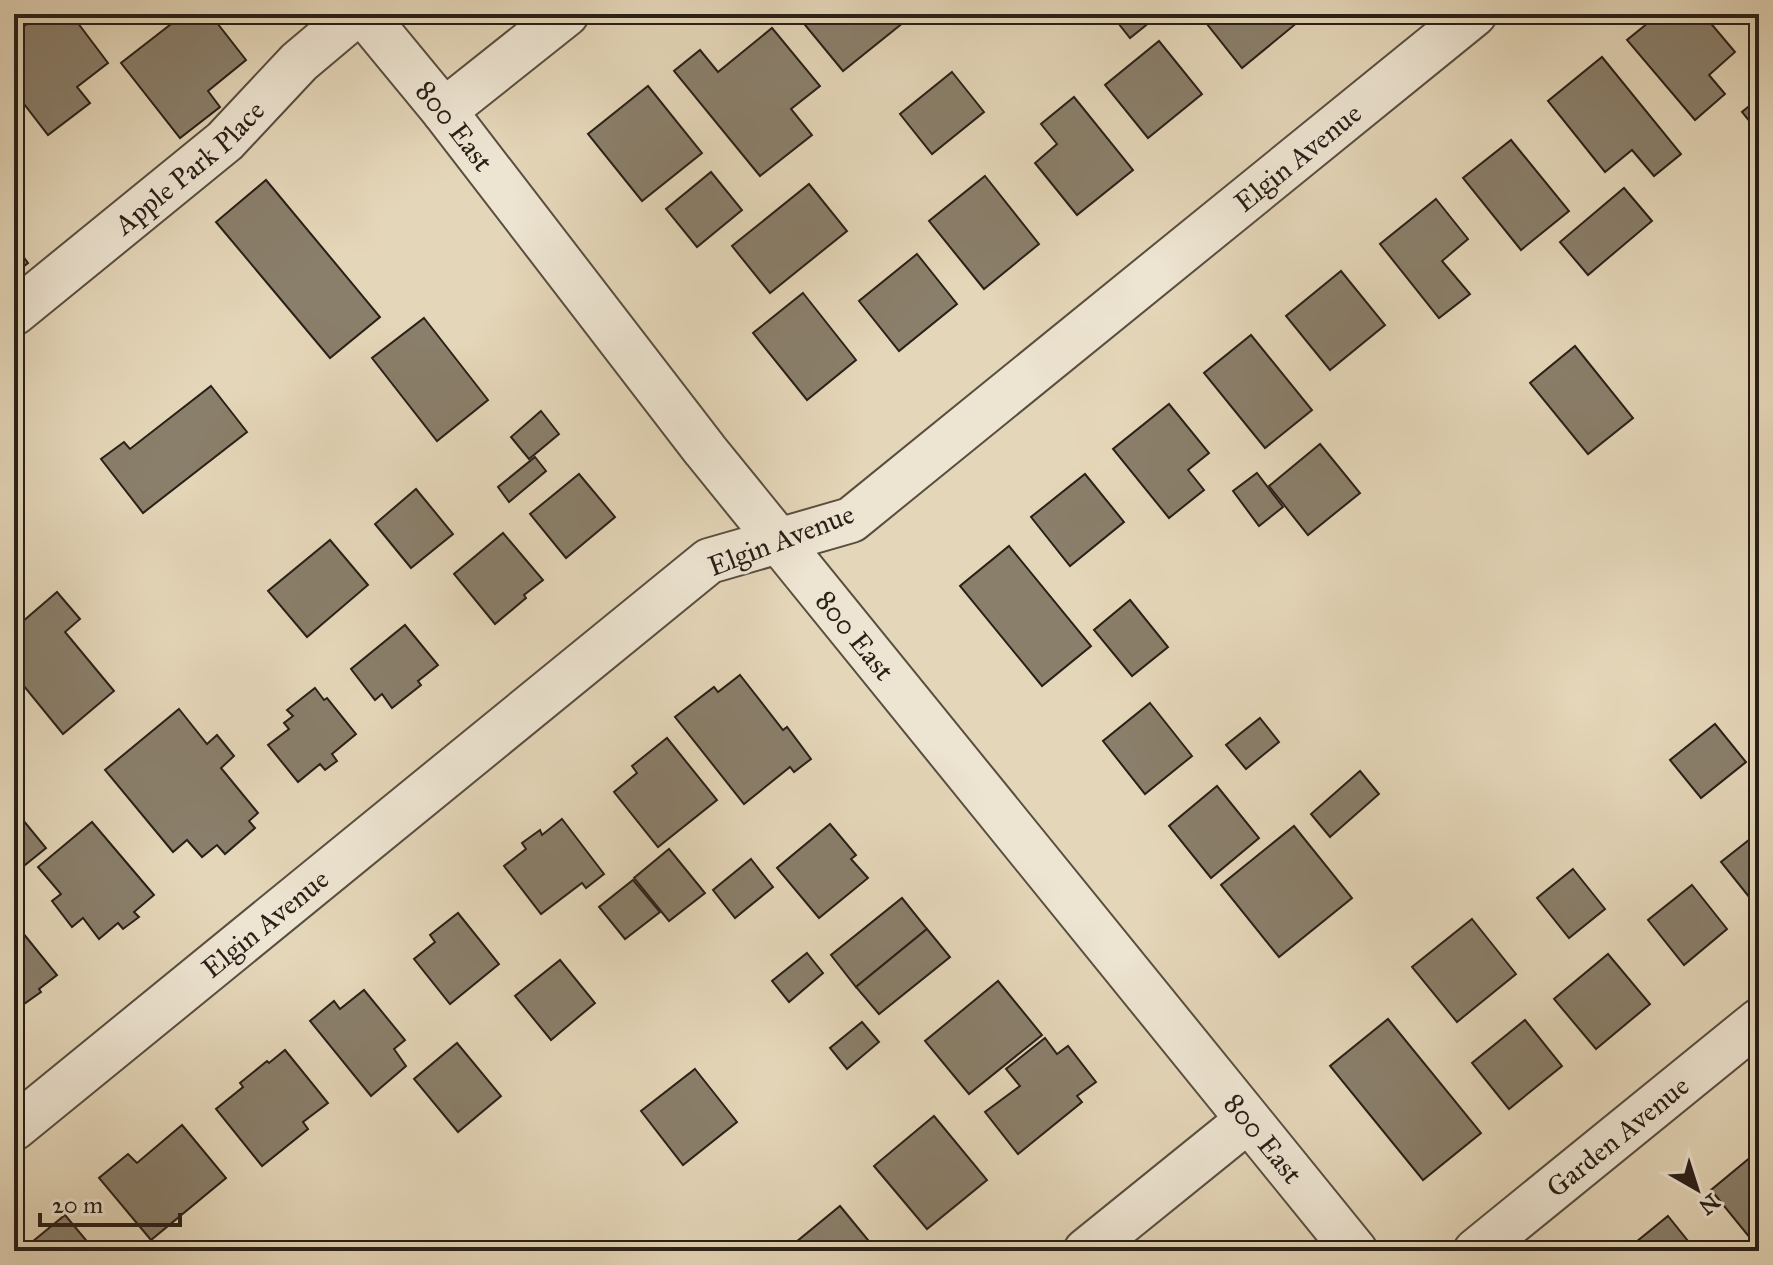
<svg xmlns="http://www.w3.org/2000/svg" width="1773" height="1265" viewBox="0 0 1773 1265" font-family="'IM FELL Great Primer',serif">
	<rect width="100%" height="100%" fill="#e4d6b8"/>
	<filter id="stains"><feTurbulence type="fractalNoise" baseFrequency=".0025" numOctaves="4"/><feColorMatrix values="0 0 0 0 .2 0 0 0 0 .09 0 0 0 0 .02 0 0 0 .5 -.17"/></filter>
	<radialGradient id="worn" r=".72"><stop offset=".6" stop-color="#630" stop-opacity="0"/><stop offset="1" stop-color="#630" stop-opacity=".3"/></radialGradient>
	<g fill="#8a7f6b" stroke="#292018" stroke-width="2">
		<polygon points="40,14 71,14 108,63 77,87 90,103 48,135 14,91 14,34"/>
		<polygon points="184,14 210,14 246,60 208,91 220,107 180,138 121,63"/>
		<polygon points="796,14 914,14 843,71"/>
		<polygon points="1111,14 1160,14 1130,38"/>
		<polygon points="1199,14 1291,14 1298,22 1242,68"/>
		<polygon points="1659,14 1703,14 1735,52 1709,75 1725,94 1695,120 1627,40"/>
		<polygon points="772,28 820,86 791,109 812,135 760,176 674,71 700,50 718,72"/>
		<polygon points="1159,41 1202,94 1148,138 1105,85"/>
		<polygon points="1602,57 1681,154 1654,176 1632,150 1605,172 1548,101"/>
		<polygon points="952,72 984,112 932,154 900,114"/>
		<polygon points="648,86 702,153 642,201 588,134"/>
		<polygon points="1074,97 1133,170 1077,215 1035,163 1057,144 1041,124"/>
		<polygon points="1759,98 1759,133 1742,112"/>
		<polygon points="1511,140 1569,211 1521,250 1463,178"/>
		<polygon points="711,172 742,210 697,247 666,209"/>
		<polygon points="985,176 1039,244 984,289 929,221"/>
		<polygon points="266,180 380,317 330,358 216,222"/>
		<polygon points="809,184 847,231 770,293 732,246"/>
		<polygon points="1624,188 1652,221 1588,275 1560,242"/>
		<polygon points="1436,199 1468,239 1442,261 1470,294 1439,318 1380,244"/>
		<polygon points="14,244 28,263 14,274"/>
		<polygon points="917,254 957,304 899,351 859,301"/>
		<polygon points="1341,271 1385,325 1330,370 1286,316"/>
		<polygon points="803,293 856,360 807,400 753,333"/>
		<polygon points="424,318 488,400 437,441 372,358"/>
		<polygon points="1251,335 1312,410 1265,448 1204,373"/>
		<polygon points="1575,346 1633,418 1588,454 1530,383"/>
		<polygon points="211,386 247,432 143,513 101,459 124,442 130,449"/>
		<polygon points="1169,404 1209,453 1188,470 1204,490 1169,518 1113,449"/>
		<polygon points="541,411 559,434 529,459 511,437"/>
		<polygon points="1320,444 1360,493 1308,535 1269,486"/>
		<polygon points="535,457 546,471 509,502 498,487"/>
		<polygon points="1257,473 1283,507 1259,526 1233,491"/>
		<polygon points="579,474 615,517 566,558 530,514"/>
		<polygon points="1085,474 1124,522 1070,566 1031,517"/>
		<polygon points="416,489 453,534 411,568 375,524"/>
		<polygon points="503,533 543,580 524,595 526,598 495,624 454,574"/>
		<polygon points="330,540 368,585 307,637 268,591"/>
		<polygon points="1009,546 1091,646 1042,686 960,586"/>
		<polygon points="57,592 80,619 65,632 114,691 63,734 14,674 14,629"/>
		<polygon points="1130,600 1168,647 1132,676 1094,630"/>
		<polygon points="405,625 438,665 418,681 421,685 392,708 382,694 375,700 351,669"/>
		<polygon points="740,675 783,730 787,727 811,759 794,772 790,767 744,804 675,717 714,687 718,692"/>
		<polygon points="315,688 324,700 327,698 356,734 332,754 337,761 325,770 320,764 298,782 268,745 289,729 284,723 293,716 287,710"/>
		<polygon points="1150,703 1192,756 1145,794 1103,741"/>
		<polygon points="179,709 207,744 217,735 234,756 221,768 258,813 249,821 255,828 225,854 217,845 202,857 187,840 173,852 105,770"/>
		<polygon points="1260,718 1279,742 1246,769 1226,745"/>
		<polygon points="1715,724 1746,762 1701,798 1670,760"/>
		<polygon points="667,738 717,800 658,847 614,792 637,773 632,766"/>
		<polygon points="1360,771 1379,794 1330,837 1311,814"/>
		<polygon points="1217,786 1259,838 1211,878 1169,826"/>
		<polygon points="18,814 46,848 14,874 14,818"/>
		<polygon points="562,819 604,874 586,888 582,883 541,914 504,866 526,849 522,843 540,830 542,835"/>
		<polygon points="92,822 154,895 134,912 139,917 123,929 118,923 99,939 83,918 72,927 52,901 61,894 38,867"/>
		<polygon points="830,824 856,855 851,859 868,878 819,918 777,868"/>
		<polygon points="1294,826 1352,898 1279,957 1221,885"/>
		<polygon points="1759,832 1759,899 1754,903 1721,862"/>
		<polygon points="669,849 705,893 669,921 634,878"/>
		<polygon points="751,859 773,887 735,918 713,890"/>
		<polygon points="1573,869 1605,909 1569,938 1537,898"/>
		<polygon points="633,880 660,912 625,939 599,907"/>
		<polygon points="1692,885 1727,929 1684,965 1648,920"/>
		<polygon points="902,898 927,929 856,987 831,955"/>
		<polygon points="458,913 499,964 450,1004 414,959 435,942 430,935"/>
		<polygon points="1472,919 1516,974 1457,1022 1412,967"/>
		<polygon points="14,922 57,975 39,989 41,992 14,1011"/>
		<polygon points="927,929 950,957 879,1014 856,987"/>
		<polygon points="807,953 823,973 789,1002 772,981"/>
		<polygon points="1608,954 1650,1004 1596,1049 1554,999"/>
		<polygon points="560,960 595,1003 551,1040 515,996"/>
		<polygon points="998,981 1042,1035 969,1094 925,1041"/>
		<polygon points="364,990 405,1040 394,1049 406,1066 371,1096 310,1021 334,1001 340,1009"/>
		<polygon points="1388,1019 1481,1133 1423,1180 1330,1066"/>
		<polygon points="1525,1020 1562,1066 1509,1109 1472,1063"/>
		<polygon points="862,1022 879,1042 847,1069 830,1048"/>
		<polygon points="1045,1038 1057,1054 1068,1046 1096,1082 1077,1096 1082,1102 1018,1154 985,1112 1020,1086 1006,1069"/>
		<polygon points="457,1043 501,1096 458,1132 414,1079"/>
		<polygon points="285,1050 328,1103 303,1122 308,1129 262,1166 216,1109 243,1087 240,1083 267,1061 269,1063"/>
		<polygon points="695,1069 737,1122 683,1165 641,1111"/>
		<polygon points="934,1116 987,1180 927,1229 874,1166"/>
		<polygon points="182,1125 226,1178 151,1240 99,1178 128,1154 137,1163"/>
		<polygon points="1758,1151 1759,1153 1759,1249 1711,1190"/>
		<polygon points="840,1206 877,1251 793,1251 790,1247"/>
		<polygon points="65,1215 95,1251 21,1251"/>
		<polygon points="1668,1216 1696,1251 1625,1251"/>
	</g>
	<g fill="none" stroke-linecap="round" stroke-linejoin="round">
		<g stroke="#584e40" stroke-width="48">
			<g id="street">
				<path id="s1" d="M364 14 444 111 705 450 1355 1251"/>
				<polyline points="444,111 566,14"/>
				<path id="s2" d="M14 313 225 141 299 62 356 14"/>
				<path id="s3" d="M14 1128 709 561 851 520 1474 14"/>
				<polyline points="1086,1251 1248,1120"/>
				<path id="s4" d="M1476 1251 1759 1021"/>
			</g>
		</g>
		<use href="#street" stroke="#ede4d1" stroke-width="44"/>
	</g>
	<g text-anchor="middle" dominant-baseline="central" stroke-width="6" stroke-linejoin="round" paint-order="stroke">
		<g font-size="28" fill="#292018" stroke="#ede4d1">
			<text stroke="none"><textPath href="#s1" startOffset="144">800 East</textPath></text>
			<text stroke="none"><textPath href="#s3" startOffset="1620">Elgin Avenue</textPath></text>
			<text stroke="none"><textPath href="#s2" startOffset="228">Apple Park Place</textPath></text>
			<text transform="translate(781 540) rotate(-21)">Elgin Avenue</text>
			<text stroke="none"><textPath href="#s1" startOffset="792">800 East</textPath></text>
			<text stroke="none"><textPath href="#s3" startOffset="324">Elgin Avenue</textPath></text>
			<text stroke="none"><textPath href="#s4" startOffset="182">Garden Avenue</textPath></text>
			<text stroke="none"><textPath href="#s1" startOffset="1440">800 East</textPath></text>
		</g>
	</g>
	<rect width="1773" height="1265" fill="none" stroke="#e4d6b8" stroke-width="48"/>
	<rect x="16" y="16" width="1741" height="1233" fill="none" stroke="#292018" stroke-width="4"/>
	<rect x="24" y="24" width="1725" height="1217" fill="none" stroke="#292018" stroke-width="2"/>
	<g transform="translate(1697 1189) rotate(141)" stroke="#ede4d1" stroke-width="6" paint-order="stroke">
	<path d="M0-6L14 30L0 20L-14 30Z" fill="#292018"/>
	<text y="-12" font-size="22" font-weight="bold" text-anchor="middle" fill="#292018">N</text>
	</g>
	<path d="M40 1213v12h140v-12" fill="none" stroke="#292018" stroke-width="4"/>
	<text x="52" y="1213" font-size="24" fill="#292018" stroke="#ede4d1" stroke-width="6" paint-order="stroke">20 m</text>
	<rect width="100%" height="100%" filter="url(#stains)"/>
	<rect width="100%" height="100%" fill="url(#worn)"/>
</svg>
